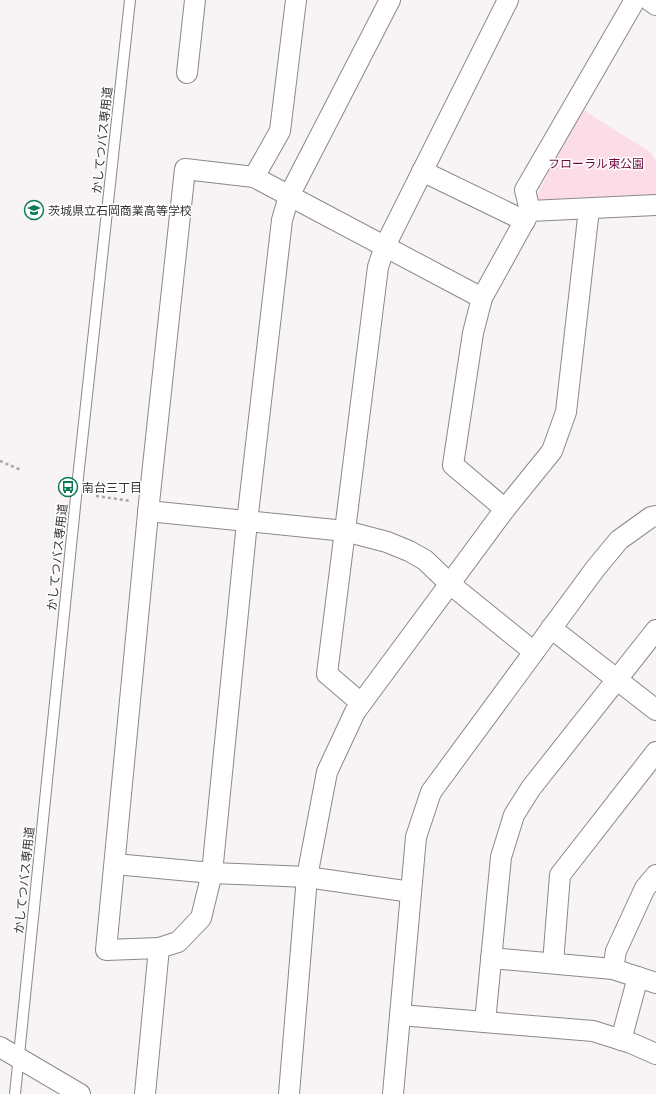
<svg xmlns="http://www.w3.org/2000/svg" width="656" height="1094" viewBox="0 0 656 1094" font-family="Ubuntu,'Noto Sans JP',sans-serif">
	<rect width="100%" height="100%" fill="#f8f4f5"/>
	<polygon fill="#fcdce7" points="580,108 650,152 656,161 656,199 533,204"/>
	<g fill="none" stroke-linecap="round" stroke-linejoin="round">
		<g stroke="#8b8889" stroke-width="12">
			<polyline id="service" points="15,1094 77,487 130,0"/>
		</g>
		<g stroke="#8b8889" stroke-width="22">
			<g id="minor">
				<polyline points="649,0 656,5"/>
				<polyline points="187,73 195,0"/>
				<polyline points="422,171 525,221"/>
				<polyline points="254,177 280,131 296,0"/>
				<polyline points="530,211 525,190 635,0"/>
				<polyline points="505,509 453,465 473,333 482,298 530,211 656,205"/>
				<polyline points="148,511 345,531 387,542 409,551 425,560 450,584 534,652"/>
				<polyline points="551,628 656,710"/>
				<polyline points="361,703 327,674 378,267 385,246 508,0"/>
				<polyline points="115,864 212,873 307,877 411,892"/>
				<polyline points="159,948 106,950 149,503 185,169 254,177 482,298"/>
				<polyline points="491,958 613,969 656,983"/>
				<polyline points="553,963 560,875 656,752"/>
				<polyline points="613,969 616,951 645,888 656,875"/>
				<polyline points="400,1015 593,1031 631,1043 656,1054"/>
				<polyline points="485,1022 501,857 514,815 531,788 656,630"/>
				<polyline points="621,1040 638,977"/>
				<polyline points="0,1047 80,1094"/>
				<polyline points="145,1094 159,948 178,942 201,918 212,873 247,522 282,220 289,196 390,0"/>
				<polyline points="289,1094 307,877 327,772 355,712 505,509 552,451 566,412 589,209"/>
				<polyline points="393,1094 416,837 431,792 595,569 619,540 651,517 656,516"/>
			</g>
		</g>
		<g stroke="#a9a6a7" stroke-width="2.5" stroke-dasharray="3 3" stroke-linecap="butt">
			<polyline points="0,461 21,470"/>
			<polyline points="96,496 131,501"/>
		</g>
		<use href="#service" stroke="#fff" stroke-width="10"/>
		<use href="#minor" stroke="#fff" stroke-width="20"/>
	</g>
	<defs>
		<g id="school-ring" transform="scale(1)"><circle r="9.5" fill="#fff" stroke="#0b7a55" stroke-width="1.5"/><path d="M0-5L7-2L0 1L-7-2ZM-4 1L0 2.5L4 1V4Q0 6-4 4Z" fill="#0b7a55"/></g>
		<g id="bus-ring" transform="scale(1)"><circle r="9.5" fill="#fff" stroke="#0b7a55" stroke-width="1.5"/><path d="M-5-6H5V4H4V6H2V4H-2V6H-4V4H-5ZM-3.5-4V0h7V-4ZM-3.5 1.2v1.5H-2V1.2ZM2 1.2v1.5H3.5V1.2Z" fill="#0b7a55"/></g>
	</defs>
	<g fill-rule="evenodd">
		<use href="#school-ring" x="34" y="210"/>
		<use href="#bus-ring" x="68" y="487"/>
	</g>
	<g text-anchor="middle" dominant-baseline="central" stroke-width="3" stroke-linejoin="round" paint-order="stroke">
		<g font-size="12" fill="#353334" stroke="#fff">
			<text transform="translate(102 140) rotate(-84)">かしてつバス専用道</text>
			<text transform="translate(57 557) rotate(-84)">かしてつバス専用道</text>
			<text transform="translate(24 880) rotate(-84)">かしてつバス専用道</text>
		</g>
		<g font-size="12" fill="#6f0a41" stroke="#fff">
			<text x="596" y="163">フローラル東公園</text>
		</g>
		<g font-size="12" fill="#353334" stroke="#fff" text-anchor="start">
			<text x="48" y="210">茨城県立石岡商業高等学校</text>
			<text x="82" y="487">南台三丁目</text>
		</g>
	</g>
</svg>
